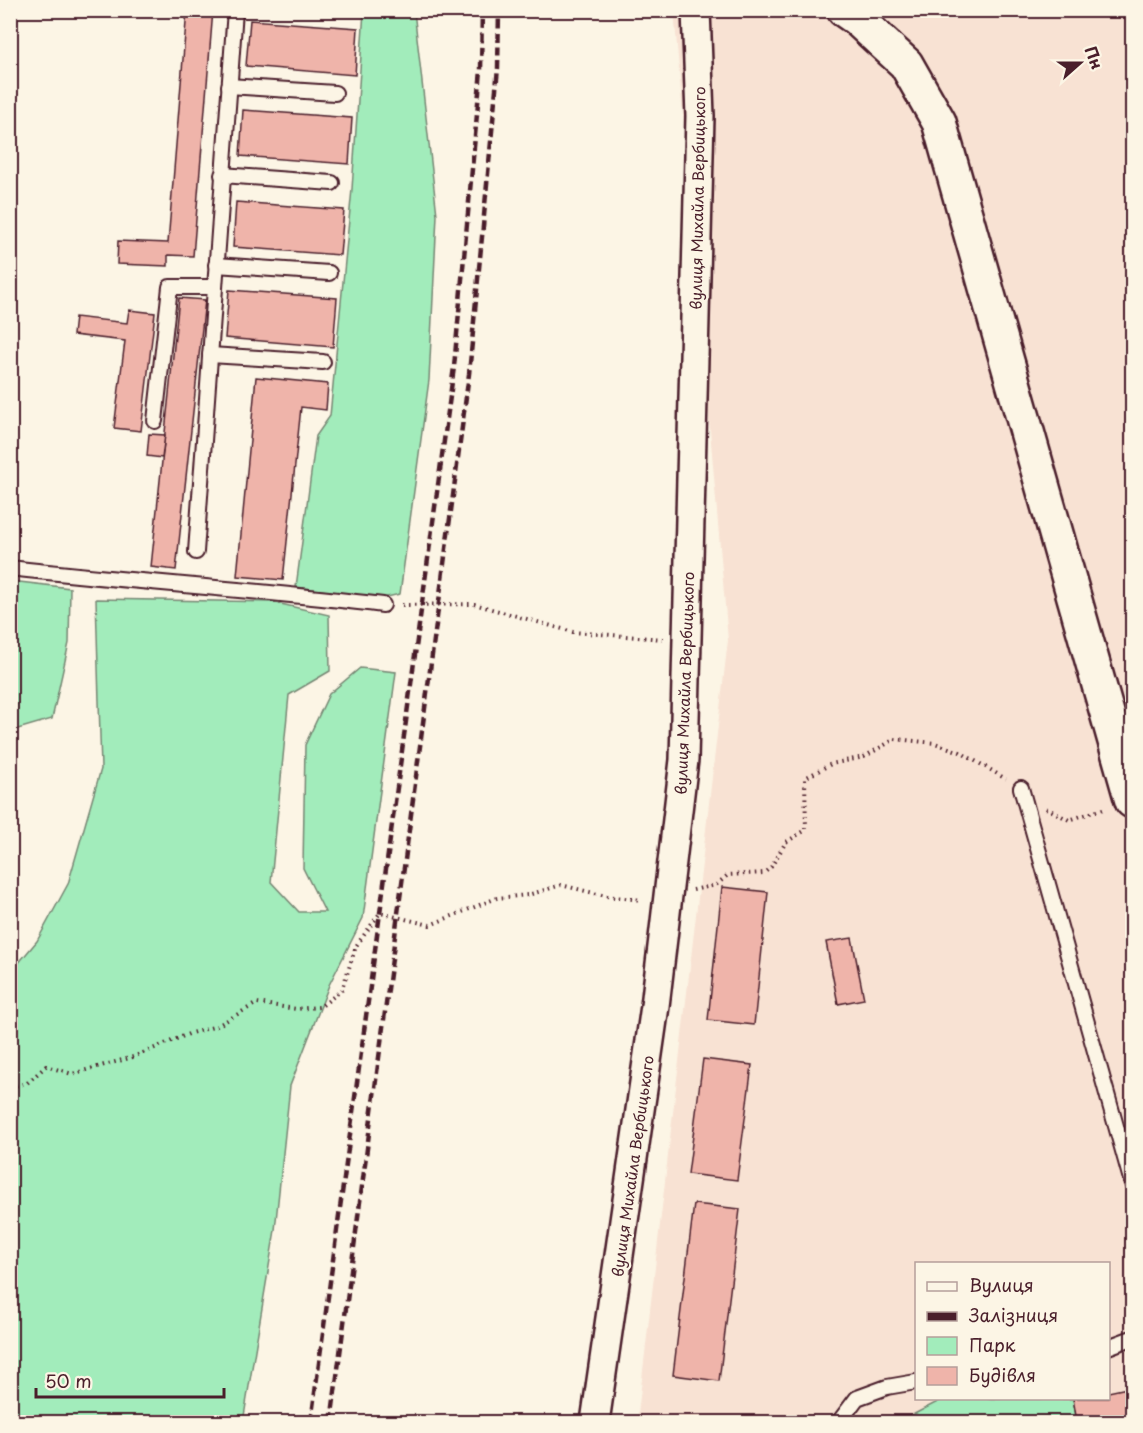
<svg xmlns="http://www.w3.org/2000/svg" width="1143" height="1433" viewBox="0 0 1143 1433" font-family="'Playpen Sans',sans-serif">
	<rect width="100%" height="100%" fill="#fcf5e5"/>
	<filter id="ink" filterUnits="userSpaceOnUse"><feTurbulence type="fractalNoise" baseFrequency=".0167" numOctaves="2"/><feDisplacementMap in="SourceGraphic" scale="12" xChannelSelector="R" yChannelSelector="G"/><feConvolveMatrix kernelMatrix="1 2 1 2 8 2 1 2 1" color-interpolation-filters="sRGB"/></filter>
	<g filter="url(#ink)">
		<path fill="#f8e2d3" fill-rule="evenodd" d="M674 11H1132V1422H637L728 640ZM916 1264H1108V1398H916Z"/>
		<g fill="#a2ecbb" stroke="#768673" stroke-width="1.5">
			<polygon points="364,11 414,11 437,215 429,380 400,594 383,598 296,587 316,436 330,416 352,189"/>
			<polygon points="11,581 70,588 69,643 52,719 11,731"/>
			<polygon points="96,599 272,602 329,615 330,671 289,695 271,882 299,912 325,912 303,868 305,745 329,694 360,668 396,672 363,918 329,985 290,1086 275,1230 243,1422 12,1422 11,972 37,941 68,884 101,769"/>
			<polygon points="945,1398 1073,1399 1077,1422 899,1422"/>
		</g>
		<g fill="#efb4aa" stroke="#4a1f2b" stroke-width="1.5">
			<polygon points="187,10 213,10 193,256 168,255 168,266 117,264 118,241 168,243"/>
			<polygon points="250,20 358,28 355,75 246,66"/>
			<polygon points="243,110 352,118 349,164 240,156"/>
			<polygon points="236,202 344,210 340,255 233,247"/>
			<polygon points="229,290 337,298 333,347 225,338"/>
			<polygon points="179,298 205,300 176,570 151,567"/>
			<polygon points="129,310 155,313 141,431 114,428 125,341 73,335 75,317 127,323"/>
			<polygon points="256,377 328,384 326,410 301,407 283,580 237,576"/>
			<polygon points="149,434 165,435 162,458 147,456"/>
			<polygon points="722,887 768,892 754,1025 708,1020"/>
			<polygon points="852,938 864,999 838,1004 826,942"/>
			<polygon points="703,1059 752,1065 737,1180 688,1174"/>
			<polygon points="694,1204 740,1209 719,1381 673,1375"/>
			<polygon points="1132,1387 1132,1422 1077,1422 1073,1398 1108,1398 1108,1392"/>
		</g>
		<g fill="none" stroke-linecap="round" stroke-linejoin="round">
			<g stroke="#4a1f2b" stroke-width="18">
				<g id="lane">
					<polyline points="229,86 335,93"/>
					<polyline points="222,175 332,183"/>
					<polyline points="216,265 329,273"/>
					<polyline points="210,355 323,362"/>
					<polyline points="155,421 170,287 215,287"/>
					<polyline points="196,552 235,10"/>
					<path d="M10 568C135 582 259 590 383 605"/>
					<polyline points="1021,788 1132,1183"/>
					<polyline points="1108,1347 1132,1338"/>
					<polyline points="839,1422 857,1398 887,1387 916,1382"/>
				</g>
			</g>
			<g stroke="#4a1f2b" stroke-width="32">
				<polyline id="street" points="595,1422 655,1006 684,760 700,116 696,10"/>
			</g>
			<g stroke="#4a1f2b" stroke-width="38">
				<polyline id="secondary" points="844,10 857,19 906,64 939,122 1132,801"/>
			</g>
			<g stroke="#4a1f2b" stroke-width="4" stroke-dasharray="1.5 4.5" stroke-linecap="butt">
				<polyline points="402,605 474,604 573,632 663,639"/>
				<polyline points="1046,808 1069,820 1106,808"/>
				<polyline points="693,890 716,885 728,875 764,873 771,867 786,842 806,830 805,778 831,764 864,757 895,739 935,743 960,752 1006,779"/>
				<polyline points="10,1087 27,1083 46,1066 72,1074 133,1057 191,1033 217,1026 257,1003 296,1009 320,1007 342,990 356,946 380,913 430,925 497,898 528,895 561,885 606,896 642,900"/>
			</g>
			<use href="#lane" stroke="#fcf5e5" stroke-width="14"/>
			<use href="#street" stroke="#fcf5e5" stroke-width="27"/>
			<use href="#secondary" stroke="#fcf5e5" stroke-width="33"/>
			<g stroke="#4a1f2b" stroke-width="4.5" stroke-dasharray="9 4.5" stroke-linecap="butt">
				<polyline points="311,1422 454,367 481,70 482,10"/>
				<polyline points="331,1422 469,374 498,68 499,10"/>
			</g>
		</g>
	</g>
	<g text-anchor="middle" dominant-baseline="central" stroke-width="4.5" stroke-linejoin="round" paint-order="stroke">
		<g font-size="15" fill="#4a1f2b" stroke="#fcf5e5">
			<text transform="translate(697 198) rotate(-89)">вулиця Михайла Вербицького</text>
			<text transform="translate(684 683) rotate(-88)">вулиця Михайла Вербицького</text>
			<text transform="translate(632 1166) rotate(-82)">вулиця Михайла Вербицького</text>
		</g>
	</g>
	<rect width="1143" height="1433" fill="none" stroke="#fcf5e5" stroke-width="36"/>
	<rect x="18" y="18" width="1107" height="1397" fill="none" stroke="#4a1f2b" stroke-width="2" filter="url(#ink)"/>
	<rect x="915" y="1262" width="195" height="138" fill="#fcf5e5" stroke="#b59f9b" stroke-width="1.5"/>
	<rect x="927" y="1282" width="30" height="9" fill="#fcf5e5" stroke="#b59f9b" stroke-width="1.5"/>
	<text x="969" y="1292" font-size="18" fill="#4a1f2b">Вулиця</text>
	<rect x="927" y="1312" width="30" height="9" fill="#4a1f2b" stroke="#b59f9b" stroke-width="1.5"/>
	<text x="969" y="1322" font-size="18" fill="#4a1f2b">Залізниця</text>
	<rect x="927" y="1337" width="30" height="18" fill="#a2ecbb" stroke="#b59f9b" stroke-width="1.5"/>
	<text x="969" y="1352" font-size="18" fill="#4a1f2b">Парк</text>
	<rect x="927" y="1367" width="30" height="18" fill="#efb4aa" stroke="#b59f9b" stroke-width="1.5"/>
	<text x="969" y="1382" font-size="18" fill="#4a1f2b">Будівля</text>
	<g transform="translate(1080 63) rotate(69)" stroke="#fcf5e5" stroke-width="4.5" paint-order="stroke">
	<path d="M0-4.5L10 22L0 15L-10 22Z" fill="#4a1f2b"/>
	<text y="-9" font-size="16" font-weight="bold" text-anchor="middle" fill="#4a1f2b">Пн</text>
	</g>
	<path d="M36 1388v9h188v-9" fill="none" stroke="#4a1f2b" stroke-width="3"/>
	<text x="45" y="1388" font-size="18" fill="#4a1f2b" stroke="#fcf5e5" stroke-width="4.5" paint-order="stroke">50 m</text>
</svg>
